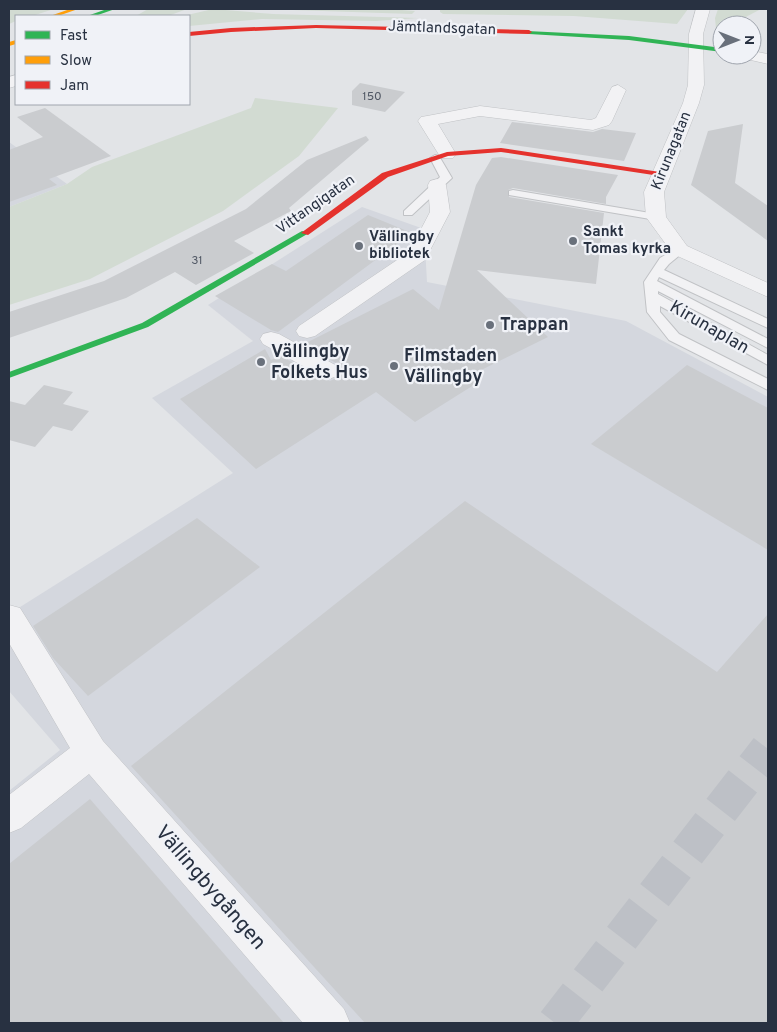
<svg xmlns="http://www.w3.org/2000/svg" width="777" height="1032" viewBox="0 0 777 1032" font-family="Overpass,sans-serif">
	<rect width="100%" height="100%" fill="#e2e4e7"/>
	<g fill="#d4d7de">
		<polygon points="9,142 67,184 9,207"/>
		<polygon points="362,207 424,229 427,282 626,321 768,397 768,1023 9,1023 9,791 60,750 9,691 9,614 233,473 152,398 253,341 208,305"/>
	</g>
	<g fill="#d2dbd2">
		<polygon points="9,9 54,9 32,16 16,16 16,21 9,24"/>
		<polygon points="148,9 187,9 168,16 136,16"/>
		<polygon points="213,9 273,14 418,18 376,21 262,19 189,26 189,16 183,16"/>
		<polygon points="262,9 389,9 415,11 412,14"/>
		<polygon points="440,9 688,9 677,24 574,16 443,14 440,12"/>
		<polygon points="718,9 761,9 742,19 739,25 722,25 722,30 716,29 715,18"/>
		<polygon points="255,98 338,108 299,156 223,211 90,279 9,305 9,207 67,184 92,167 251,108"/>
	</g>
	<g fill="#cacccf">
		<polygon points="360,83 405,92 385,112 352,105 352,91"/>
		<polygon points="45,108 111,156 49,179 57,185 9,202 9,150 43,137 17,117"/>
		<polygon points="512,122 593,132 602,129 636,133 624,161 500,143"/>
		<polygon points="743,124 735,183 768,206 768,241 691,185 708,131"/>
		<polygon points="366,136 369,140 289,208 291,211 234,241 254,253 196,285 175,272 126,298 9,338 9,312 104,281 246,209 307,160"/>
		<polygon points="501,157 618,175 606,197 606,204 513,188 508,190 509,197 604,213 596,284 477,270 548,337 467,377 477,383 415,422 376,392 256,469 180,399 265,349 271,360 280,356 330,381 338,377 342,370 338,364 302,345 413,289 439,310 476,185 492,158"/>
		<polygon points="368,215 412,233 278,332 271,330 215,296 272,264 286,271"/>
		<polygon points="687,365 768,408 768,550 591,444"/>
		<polygon points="44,385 73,392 63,404 89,411 72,431 53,426 35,447 9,440 9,401 25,405"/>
		<polygon points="465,501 717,672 768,614 768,1023 365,1023 131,766"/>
		<polygon points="197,518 260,567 88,696 53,658 33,626"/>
		<polygon points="90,799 284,1023 9,1023 9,864"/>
	</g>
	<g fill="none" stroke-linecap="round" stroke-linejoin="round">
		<polyline stroke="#bdc0c6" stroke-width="36" stroke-dasharray="36 18" stroke-linecap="butt" points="555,1023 768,749"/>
		<g stroke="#c0c2c5" stroke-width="2">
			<g id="lane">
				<polygon points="435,155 439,156 452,178 412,215 404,215 404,211 440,177 430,158"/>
				<polygon points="513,190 656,214 662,217 656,220 509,195 509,191"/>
				<polygon points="680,246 686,250 669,264 664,270 768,319 768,328 659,277 657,281 768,339 768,348 658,291 658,294 768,355 768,365 660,306 660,312 679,334 768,379 768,390 669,340 647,312 644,282 660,258"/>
			</g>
		</g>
		<g stroke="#c0c2c5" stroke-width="1">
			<g id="street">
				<polygon points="696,9 710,9 703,34 704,85 699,103 664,192 666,217 687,246 768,283 768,297 673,254 646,217 644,192 683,103 688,85 689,34"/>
				<polygon points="752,51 768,54 768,64 742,58 739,55 752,55"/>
				<polygon points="16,75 16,86 9,88 9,77"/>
				<polygon points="618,85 626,90 612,121 609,125 593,130 480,116 438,124 456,154 453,158 441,158 418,121 421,117 427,116 480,106 591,120 596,118 612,87"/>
				<polygon points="437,179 444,181 446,185 450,212 425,260 315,336 307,338 299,336 296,331 299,326 409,252 430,212 428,185 430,181"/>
				<polygon points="271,332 279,334 337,366 341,371 337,376 329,379 321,376 263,344 260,339 263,334"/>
				<polygon points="9,605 20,608 103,741 344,1009 350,1023 303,1023 89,774 21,828 9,833 9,795 70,748 9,643"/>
			</g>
		</g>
		<use href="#lane" fill="#f2f2f4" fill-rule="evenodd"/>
		<use href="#street" fill="#f2f2f4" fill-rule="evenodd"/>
		<g fill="#30b455" fill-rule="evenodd">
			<polygon points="107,9 115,9 95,16 87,16"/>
			<polygon points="527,31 629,36 722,48 722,52 629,40 529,34 526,32"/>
			<polygon points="302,231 309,233 148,327 9,378 9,372 142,323"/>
		</g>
		<g fill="#ff9f0a" fill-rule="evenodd">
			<polygon points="70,9 78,9 58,16 50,16"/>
			<polygon points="16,40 16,44 9,46 9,42"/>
		</g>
		<g fill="#e5322d" fill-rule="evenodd">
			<polygon points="316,25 529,30 532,32 529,34 316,28 231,32 189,36 189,32 231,28"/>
			<polygon points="501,148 660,172 664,174 660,176 501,152 448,156 388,177 308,235 301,233 382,173 447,152"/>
		</g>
	</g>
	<g fill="#69707b" stroke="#f0f2f7" stroke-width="2">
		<circle cx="573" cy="241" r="5"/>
		<circle cx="359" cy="246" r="5"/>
		<circle cx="490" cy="325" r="5"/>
		<circle cx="261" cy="362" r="5"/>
		<circle cx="394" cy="366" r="5"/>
	</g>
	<g text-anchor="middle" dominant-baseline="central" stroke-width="4.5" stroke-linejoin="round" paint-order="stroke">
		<g font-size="12" fill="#515865">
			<text x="372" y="97">150</text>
			<text x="197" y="261">31</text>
		</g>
		<g font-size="15" fill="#283141" stroke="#f0f2f7">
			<text transform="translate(442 29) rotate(2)">Jämtlandsgatan</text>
			<text transform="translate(672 151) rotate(-68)">Kirunagatan</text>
			<text transform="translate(316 205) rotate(-35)">Vittangigatan</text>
		</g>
		<g font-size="15" font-weight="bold" fill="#283141" stroke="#f0f2f7" text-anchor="start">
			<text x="583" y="232">Sankt<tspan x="583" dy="17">Tomas kyrka</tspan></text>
			<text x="369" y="237">Vällingby<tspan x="369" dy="17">bibliotek</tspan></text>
		</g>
		<g font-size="18" font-weight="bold" fill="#283141" stroke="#f0f2f7" text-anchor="start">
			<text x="500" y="325">Trappan</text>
			<text x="271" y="352">Vällingby<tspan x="271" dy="21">Folkets Hus</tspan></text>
			<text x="404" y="356">Filmstaden<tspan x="404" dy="21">Vällingby</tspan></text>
		</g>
		<g font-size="18" fill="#283141" stroke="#f0f2f7">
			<text transform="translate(709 328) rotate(30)">Kirunaplan</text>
		</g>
		<g font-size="21" fill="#283141" stroke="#f0f2f7">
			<text transform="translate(210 888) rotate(49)">Vällingbygången</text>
		</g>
	</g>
	<rect width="777" height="1032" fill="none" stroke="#283141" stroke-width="20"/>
	<rect x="15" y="15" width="175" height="90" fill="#f0f2f7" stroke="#a0a5ae"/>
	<rect x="25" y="31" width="25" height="8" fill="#30b455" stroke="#a0a5ae"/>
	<text x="60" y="40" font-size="15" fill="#283141">Fast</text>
	<rect x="25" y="56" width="25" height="8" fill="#ff9f0a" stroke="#a0a5ae"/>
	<text x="60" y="65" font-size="15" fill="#283141">Slow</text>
	<rect x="25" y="81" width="25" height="8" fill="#e5322d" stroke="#a0a5ae"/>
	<text x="60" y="90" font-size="15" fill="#283141">Jam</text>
	<g transform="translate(737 40) rotate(90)"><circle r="24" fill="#f0f2f7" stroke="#a0a5ae"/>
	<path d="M0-4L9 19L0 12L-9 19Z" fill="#69707b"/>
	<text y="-8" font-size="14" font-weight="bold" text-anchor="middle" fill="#283141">N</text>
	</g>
</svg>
